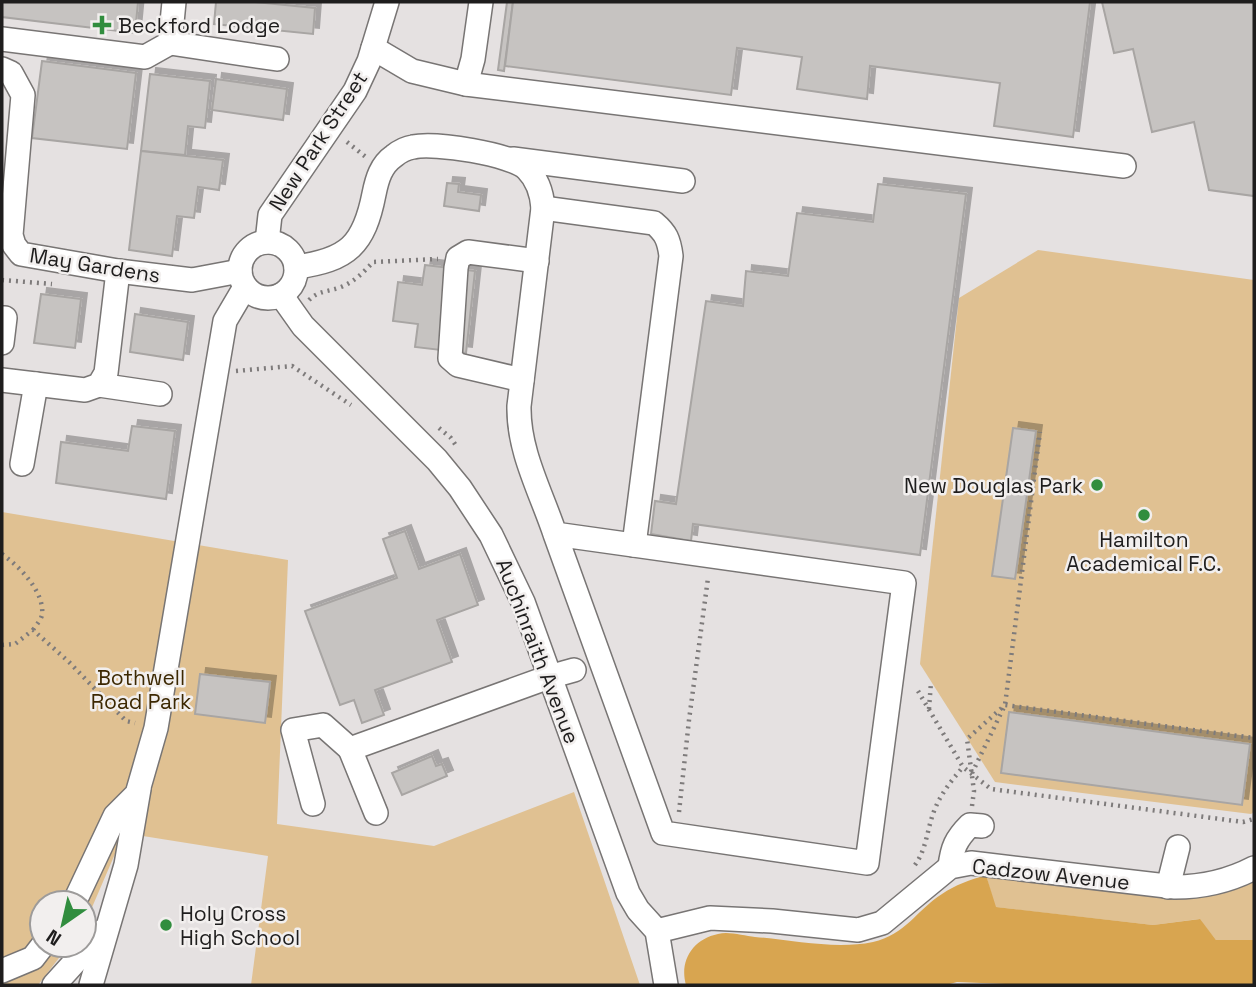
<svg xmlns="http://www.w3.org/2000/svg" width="1256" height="987" viewBox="0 0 1256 987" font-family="'Space Grotesk',sans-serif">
	<defs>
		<filter id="shadow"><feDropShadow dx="6" dy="-6" stdDeviation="0" flood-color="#0004"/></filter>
	</defs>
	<rect width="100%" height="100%" fill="#e5e1e1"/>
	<g fill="#e0c192">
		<polygon points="1038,250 1254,280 1254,812 1251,814 995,782 920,664 959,298"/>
		<polygon points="2,512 288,560 277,824 434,846 574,792 640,985 251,985 268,856 124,833 84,926 84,903 42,903 42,945 69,945 38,985 2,985"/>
		<polygon points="986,875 1175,899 1232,890 1254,880 1254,940 1216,940 1199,919 1153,925 995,907"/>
	</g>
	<path fill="#d8a550" d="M986 875 996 907 1153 925 1200 919 1216 940H1254V985H1029L957 982 946 985H686C679 961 693 939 718 934 729 931 744 936 755 937 793 940 835 950 873 942 905 935 917 910 942 894 955 885 970 880 986 875Z"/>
	<g fill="#c6c3c1" stroke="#a8a5a3" stroke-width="2" filter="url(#shadow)">
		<polygon points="2,2 138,2 135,33 2,17"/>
		<polygon points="216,2 255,2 315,8 313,34 214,24"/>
		<polygon points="507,2 513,2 504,71 498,70"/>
		<polygon points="513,2 1090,2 1073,137 994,126 1000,83 870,66 867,99 797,89 802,57 737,48 731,95 505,66"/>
		<polygon points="1102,2 1254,2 1254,196 1209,190 1194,122 1152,132 1133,49 1114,53"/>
		<polygon points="42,61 136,73 127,149 32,138"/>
		<polygon points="150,74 210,81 205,128 188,126 185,155 141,151"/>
		<polygon points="216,79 287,89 283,120 212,110"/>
		<polygon points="141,151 223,160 219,190 198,187 194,218 177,216 172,256 129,250"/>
		<polygon points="447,183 459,184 458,192 481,195 479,211 444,206"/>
		<polygon points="878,184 966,194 920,555 693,524 691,541 651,534 655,501 676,504 706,301 743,306 746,271 788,276 797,213 873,222"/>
		<polygon points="425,265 475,271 466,353 415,347 418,324 393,321 398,282 422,285"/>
		<polygon points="41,294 81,299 75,348 34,343"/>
		<polygon points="135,314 188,322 183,360 130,352"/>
		<polygon points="132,426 175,431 166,499 56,483 61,442 128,451"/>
		<polygon points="1013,428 1036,431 1015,579 992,576"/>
		<polygon points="405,531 419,569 460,554 478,605 437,620 452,662 375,690 384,715 362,723 354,700 340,705 305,611 397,578 383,539"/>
		<polygon points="200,674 270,682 265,723 195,714"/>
		<polygon points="1009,712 1250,744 1242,805 1001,773"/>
		<polygon points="432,756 436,766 442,764 447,776 402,795 392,773"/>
	</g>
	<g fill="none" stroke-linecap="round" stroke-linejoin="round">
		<g stroke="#787574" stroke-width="26">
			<g id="minor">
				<polyline points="2,39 145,57 170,43 174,2"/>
				<polyline points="170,43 277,59"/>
				<polyline points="373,48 412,71 466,84 1124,166"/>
				<polyline points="2,69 11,73 23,95 11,235 14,245 21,254 118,271 192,280 240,271"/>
				<polyline points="466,84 473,59 481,2"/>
				<polyline points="513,159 683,181"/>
				<path d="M543 208 654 223C666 233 669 240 671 256L634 545"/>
				<circle cx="268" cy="270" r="28"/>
				<polyline points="267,242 270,215 355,91 369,61 387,2"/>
				<path d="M296 267C348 260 364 245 374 194 377 179 381 165 394 156 399 152 406 148 413 147 434 142 512 154 527 169 538 180 542 194 543 208L519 406C518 451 541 492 555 534L663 833 867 863 904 583 555 534"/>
				<polyline points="281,295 303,326 437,460 460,488 491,535 523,602 628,893 638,910 657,931 666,985"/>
				<polyline points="2,318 5,318 2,343"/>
				<polyline points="2,380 85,390 99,385 106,373 118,271"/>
				<polyline points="522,380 458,365 450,358 456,268 458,258 468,252 537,261"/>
				<polyline points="99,385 160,394"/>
				<polyline points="22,464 36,384"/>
				<polyline points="313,804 293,730 323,725 350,749"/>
				<polyline points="376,813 350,749 549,677 574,670"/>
				<path d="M950 867C952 848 956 839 970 825L982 826"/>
				<polyline points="1168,887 1178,847"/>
				<polyline points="74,903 115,816 137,794 156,728 225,321 245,287"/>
				<path d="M657 931 710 918 772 921 858 930 882 923 950 867 971 863 1175 887C1204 887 1229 881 1254 868"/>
				<polyline points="2,971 33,958 43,945"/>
				<polyline points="54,985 103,931"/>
				<polyline points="91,985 126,865 139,789"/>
			</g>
		</g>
		<g stroke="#7e7b7b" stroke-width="4.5" stroke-dasharray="2 5" stroke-linecap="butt">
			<polyline points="347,142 367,158"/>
			<polyline points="2,280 52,284"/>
			<path d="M309 300C319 290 329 292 341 287 354 282 364 272 373 262L438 259"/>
			<polyline points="236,371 292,366 351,405"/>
			<polyline points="439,428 451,438 457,447"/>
			<path d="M2 554C19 566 45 592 42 615 41 620 36 625 33 630"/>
			<polyline points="2,645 15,644 33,630 69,662 126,721 135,723"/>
			<polyline points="918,691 963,767 991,789 1243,822 1254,819"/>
			<polyline points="929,709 931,682"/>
			<polyline points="972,773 1005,705 1040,432"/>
			<polyline points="972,806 974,791 967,739 1005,705 1254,738"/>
			<polyline points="679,812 689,720 708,578"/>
			<path d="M915 865C926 850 927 831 933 814 939 796 951 781 963 767"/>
		</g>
		<use href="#minor" stroke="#fff" stroke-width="23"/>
	</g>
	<g fill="#318d3e" stroke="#f2efee" stroke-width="2.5">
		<path d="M98.5 14.5h7v7h7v7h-7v7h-7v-7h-7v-7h7z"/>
		<circle cx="1097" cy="485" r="7"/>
		<circle cx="1144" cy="515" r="7"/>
		<circle cx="166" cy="925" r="7"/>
	</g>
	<g text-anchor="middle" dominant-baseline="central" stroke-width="5" stroke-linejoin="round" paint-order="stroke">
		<g font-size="21" fill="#1e1d1d" stroke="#f2efee" text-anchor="start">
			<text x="118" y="25">Beckford Lodge</text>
			<text x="1083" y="485" text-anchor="end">New Douglas Park</text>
			<text x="1144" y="539" text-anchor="middle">Hamilton<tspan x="1144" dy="24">Academical F.C.</tspan></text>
			<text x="180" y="913">Holy Cross<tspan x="180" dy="24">High School</tspan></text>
		</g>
		<g font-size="21" fill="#1e1d1d" stroke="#f2efee">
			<text transform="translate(318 141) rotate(-57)">New Park Street</text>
			<text transform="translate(95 265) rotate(9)">May Gardens</text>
			<text transform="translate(538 651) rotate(69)">Auchinraith Avenue</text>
			<text transform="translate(1051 874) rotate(6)">Cadzow Avenue</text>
		</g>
		<g font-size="21" fill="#3c2802" stroke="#f2efee">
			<text x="141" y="677">Bothwell<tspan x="141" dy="24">Road Park</tspan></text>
		</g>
	</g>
	<rect width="1256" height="987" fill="none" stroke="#1e1d1d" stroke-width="7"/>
	<g transform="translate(63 924) rotate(214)"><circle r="33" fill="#f2efee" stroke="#9d9b9a" stroke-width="2"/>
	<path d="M0-5L12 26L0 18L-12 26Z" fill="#318d3e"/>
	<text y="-10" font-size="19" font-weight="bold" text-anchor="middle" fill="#1e1d1d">N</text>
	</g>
</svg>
